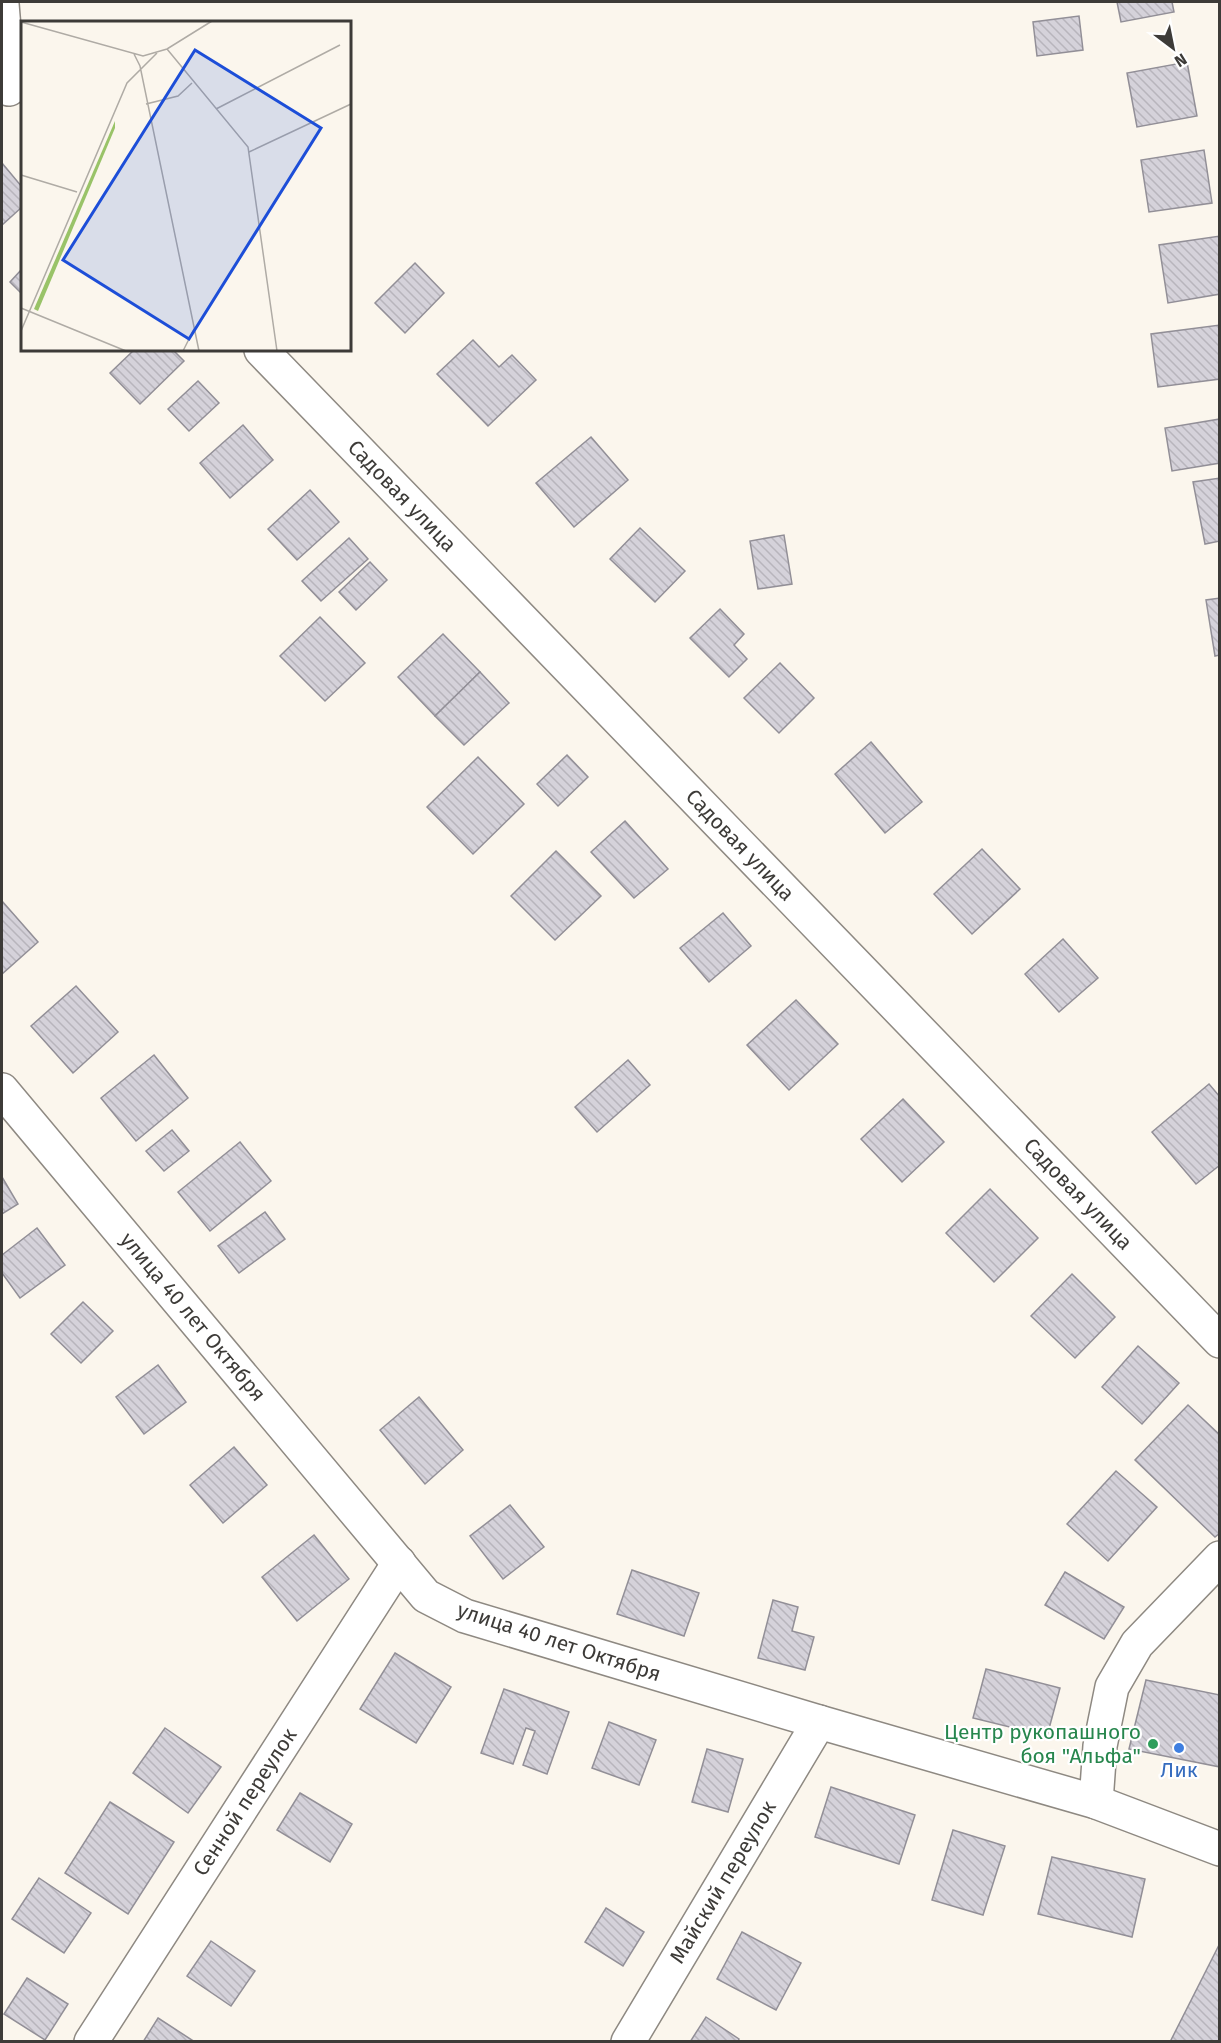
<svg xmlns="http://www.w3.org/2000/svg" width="1221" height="2043" viewBox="0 0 1221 2043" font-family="'Fira Sans',sans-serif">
	<defs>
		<pattern id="building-back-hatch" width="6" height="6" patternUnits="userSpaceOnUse" patternTransform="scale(1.5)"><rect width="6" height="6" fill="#d5d2da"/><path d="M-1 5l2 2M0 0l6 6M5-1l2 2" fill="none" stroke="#b8b5bc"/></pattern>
	</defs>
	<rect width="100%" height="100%" fill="#fbf6ed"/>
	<g fill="url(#building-back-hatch)" stroke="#928f97" stroke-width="1.5">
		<polygon points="1117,2 1172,2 1174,12 1121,22"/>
		<polygon points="1079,16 1083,50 1037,56 1033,22"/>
		<polygon points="1187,62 1197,116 1137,127 1127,73"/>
		<polygon points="1204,150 1212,203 1149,212 1141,160"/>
		<polygon points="2,163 22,187 22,207 2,225"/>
		<polygon points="1220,236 1220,294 1168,303 1159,245"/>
		<polygon points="415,263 444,293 405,333 375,303"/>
		<polygon points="22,269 22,294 10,282"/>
		<polygon points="1220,325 1220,379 1158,387 1151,334"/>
		<polygon points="473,340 499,367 512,355 536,380 488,426 437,374"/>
		<polygon points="134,350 173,350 184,361 140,404 110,373"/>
		<polygon points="198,381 219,403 189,431 168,409"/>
		<polygon points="1220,419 1220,463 1172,471 1165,428"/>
		<polygon points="243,425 273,460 230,498 200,463"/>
		<polygon points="591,437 628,480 574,527 536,483"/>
		<polygon points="1220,478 1220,541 1205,544 1193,482"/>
		<polygon points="310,490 339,522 297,560 268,529"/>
		<polygon points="640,528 685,571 655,602 610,559"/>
		<polygon points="784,535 792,584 758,589 750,541"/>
		<polygon points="349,538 368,559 321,601 302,581"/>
		<polygon points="370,562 387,580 356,610 339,592"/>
		<polygon points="1220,598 1220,655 1215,656 1206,600"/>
		<polygon points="720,609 744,634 734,645 747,659 729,677 690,638"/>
		<polygon points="320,617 365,663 325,701 280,656"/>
		<polygon points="443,634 480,672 435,716 398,677"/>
		<polygon points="780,663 814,698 779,733 744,698"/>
		<polygon points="480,672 509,703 464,745 435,716"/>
		<polygon points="871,742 922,802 885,833 835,774"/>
		<polygon points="567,755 588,777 558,806 537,784"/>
		<polygon points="478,757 524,804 473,854 427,807"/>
		<polygon points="625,821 668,869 634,898 591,852"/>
		<polygon points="982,849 1020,889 972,934 934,894"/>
		<polygon points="556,851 601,896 555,940 511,896"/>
		<polygon points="2,901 38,942 2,974"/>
		<polygon points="723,913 751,946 709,982 680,948"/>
		<polygon points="1063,939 1098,978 1059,1012 1025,974"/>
		<polygon points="76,986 118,1032 73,1073 31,1026"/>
		<polygon points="796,1000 838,1044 789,1090 747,1045"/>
		<polygon points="154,1055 188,1098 136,1141 101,1098"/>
		<polygon points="628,1060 650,1085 597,1132 575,1107"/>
		<polygon points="1209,1084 1220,1097 1220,1165 1196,1184 1152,1132"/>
		<polygon points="903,1099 944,1142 902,1182 861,1139"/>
		<polygon points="172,1130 189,1151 164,1171 146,1151"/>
		<polygon points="240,1142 271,1181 210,1231 178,1192"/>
		<polygon points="2,1177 18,1204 2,1214"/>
		<polygon points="990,1189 1038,1238 994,1282 946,1233"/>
		<polygon points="265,1212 285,1239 239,1273 218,1246"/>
		<polygon points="37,1228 65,1265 20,1298 2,1273 2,1255"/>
		<polygon points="1072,1274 1115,1317 1075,1358 1031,1316"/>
		<polygon points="83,1302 113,1331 81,1363 51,1334"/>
		<polygon points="1138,1346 1179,1383 1142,1424 1102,1387"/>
		<polygon points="158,1365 186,1402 144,1434 116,1397"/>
		<polygon points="419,1397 463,1450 425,1484 380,1430"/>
		<polygon points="1188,1405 1220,1435 1220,1533 1215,1537 1135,1460"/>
		<polygon points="234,1447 267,1485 223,1523 190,1485"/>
		<polygon points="1116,1471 1157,1507 1108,1561 1067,1524"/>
		<polygon points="510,1505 544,1547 503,1579 470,1536"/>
		<polygon points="314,1535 349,1579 297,1621 262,1577"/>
		<polygon points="632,1570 699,1593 684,1636 617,1614"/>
		<polygon points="1065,1572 1124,1607 1104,1639 1045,1605"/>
		<polygon points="773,1600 798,1607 792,1631 814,1637 805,1670 758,1658"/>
		<polygon points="395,1653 451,1687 416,1743 360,1709"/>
		<polygon points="986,1669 1060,1688 1047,1736 973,1718"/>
		<polygon points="1146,1680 1220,1695 1220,1767 1129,1749"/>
		<polygon points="504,1689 569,1712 547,1774 523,1765 535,1731 526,1728 513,1764 481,1753"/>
		<polygon points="609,1722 656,1740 639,1785 592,1768"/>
		<polygon points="165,1728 221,1767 188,1813 133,1773"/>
		<polygon points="707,1749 743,1759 728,1812 692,1802"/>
		<polygon points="831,1787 915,1815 899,1864 815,1837"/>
		<polygon points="300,1793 352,1824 330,1862 277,1830"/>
		<polygon points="110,1802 174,1842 128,1914 65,1873"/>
		<polygon points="953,1830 1005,1846 983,1915 932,1900"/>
		<polygon points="1052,1857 1145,1879 1132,1937 1038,1914"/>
		<polygon points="39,1878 91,1913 64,1953 12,1919"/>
		<polygon points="606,1908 644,1932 623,1966 585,1942"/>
		<polygon points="742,1932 801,1963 776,2010 717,1979"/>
		<polygon points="211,1941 255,1971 231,2006 187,1976"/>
		<polygon points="1220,1943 1220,2042 1170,2042"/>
		<polygon points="27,1978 68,2004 45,2040 4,2014"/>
		<polygon points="706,2017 739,2039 738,2042 690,2042"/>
		<polygon points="158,2018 195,2042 143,2042"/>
	</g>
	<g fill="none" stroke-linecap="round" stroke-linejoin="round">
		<g stroke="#8e8982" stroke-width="36">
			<g id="minor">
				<polyline points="2,4 9,89"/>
				<polyline points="261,350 1220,1341"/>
				<polyline points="2,1090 426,1596 465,1616 819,1722 1096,1802 1220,1849"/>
				<polyline points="1096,1802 1100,1746 1112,1687 1137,1644 1220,1558"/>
				<polyline points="91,2042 399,1563"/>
				<polyline points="628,2042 819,1722"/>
			</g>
		</g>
		<use href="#minor" stroke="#fff" stroke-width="33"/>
	</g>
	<circle fill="#2e9e5b" stroke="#fff" stroke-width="2" cx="1153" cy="1744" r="6"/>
	<circle fill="#3f7fe0" stroke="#fff" stroke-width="2" cx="1179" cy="1748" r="6"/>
	<g text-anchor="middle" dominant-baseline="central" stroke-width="4.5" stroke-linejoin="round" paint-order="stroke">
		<g font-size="21" fill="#3d3b38" stroke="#fff">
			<text transform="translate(402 496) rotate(46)">Садовая улица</text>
			<text transform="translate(740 845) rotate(46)">Садовая улица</text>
			<text transform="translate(1078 1194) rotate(46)">Садовая улица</text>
			<text transform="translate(193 1317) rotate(50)">улица 40 лет Октября</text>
			<text transform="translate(559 1642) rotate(18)">улица 40 лет Октября</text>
			<text transform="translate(245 1802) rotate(-57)">Сенной переулок</text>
			<text transform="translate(723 1882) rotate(-59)">Майский переулок</text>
		</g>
		<g font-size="21" fill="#27864d" stroke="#fff" text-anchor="end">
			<text x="1141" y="1732">Центр рукопашного<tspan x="1141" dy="24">боя "Альфа"</tspan></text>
		</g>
		<g font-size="21" fill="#366cbe" stroke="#fff">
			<text x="1179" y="1770">Лик</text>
		</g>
	</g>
	<g transform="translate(21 21)">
		<rect width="330" height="330" fill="#fbf6ed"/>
		<path d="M94 100V107L17 290 13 288Z" fill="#99c368"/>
		<path fill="none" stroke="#afaba5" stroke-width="1.5" d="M0 1 122 35 146 28 191 0M146 28 227 126 256 330M113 33 119 45 178 330M125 83 157 75 171 62M195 88 319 24M228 131 330 83M0 154 56 171M0 287 105 330M0 310 106 62 136 32M162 330 173 308"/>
		<path fill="#1d4ed8" fill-opacity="0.15" stroke="#1d4ed8" stroke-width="3" d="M174 29 300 107 168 318 42 239Z"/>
		<rect width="330" height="330" fill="none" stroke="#3d3b38" stroke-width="3"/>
	</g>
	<rect width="1221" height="2043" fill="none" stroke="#3d3b38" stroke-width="6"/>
	<g transform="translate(1173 48) rotate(148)" stroke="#ffffff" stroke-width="4.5" paint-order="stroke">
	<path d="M0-4.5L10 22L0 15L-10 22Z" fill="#3d3b38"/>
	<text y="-9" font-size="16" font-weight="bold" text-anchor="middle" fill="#3d3b38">N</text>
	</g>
</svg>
